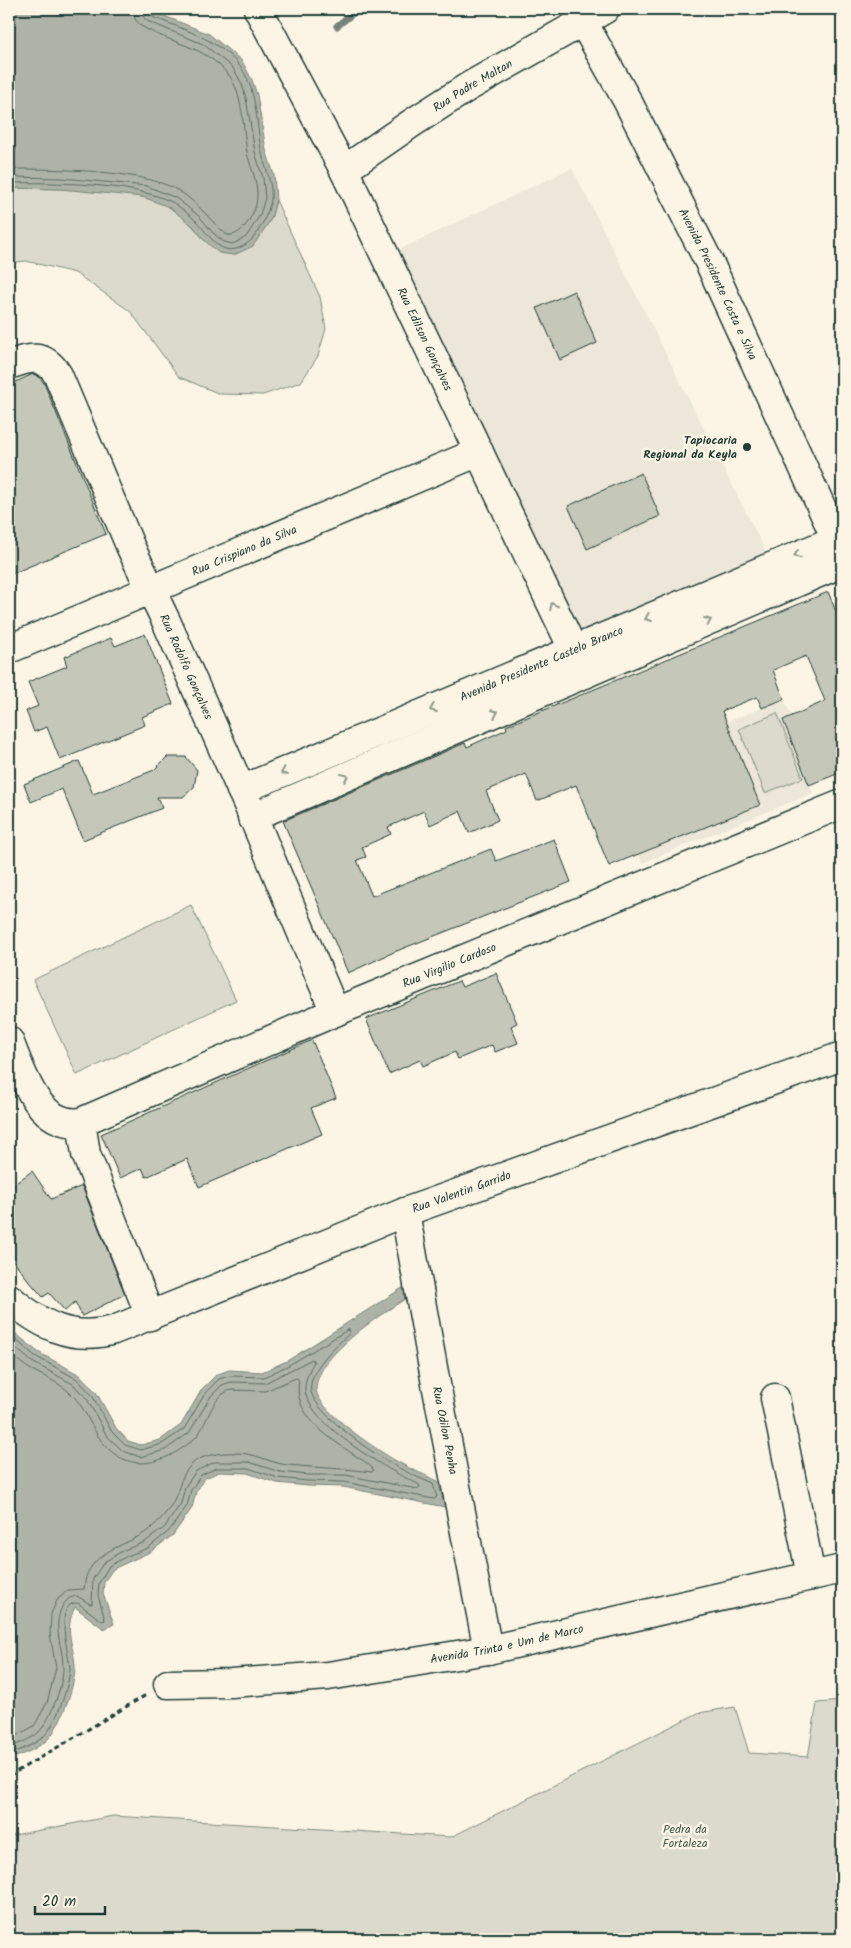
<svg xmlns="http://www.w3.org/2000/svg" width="851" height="1948" viewBox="0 0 851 1948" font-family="Kalam,sans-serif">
	<rect width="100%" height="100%" fill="#fcf5e5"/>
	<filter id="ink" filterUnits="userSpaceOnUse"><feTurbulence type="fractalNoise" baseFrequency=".02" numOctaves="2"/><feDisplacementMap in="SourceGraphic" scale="10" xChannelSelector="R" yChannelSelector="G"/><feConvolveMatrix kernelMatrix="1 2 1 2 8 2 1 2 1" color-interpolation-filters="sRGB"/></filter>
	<g filter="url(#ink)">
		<g fill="#ece7d8">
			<polygon points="572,168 768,556 584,638 396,251"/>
			<polygon points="784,699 796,726 787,730 813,793 642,863 610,784 691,736"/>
		</g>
		<g fill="#dcdacc" stroke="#7e8c80">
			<path d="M9 188C50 189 134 187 169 207 184 215 195 228 205 241L271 219 276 200 320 297 326 329 318 356 301 382 263 395 220 394 179 377 130 311 75 273 26 261 9 263Z"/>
			<polygon points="777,713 803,778 765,793 739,729"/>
			<polygon points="191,905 236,1000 77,1075 33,980"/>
			<polygon points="842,1701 842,1939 9,1939 9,1836 113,1816 451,1837 698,1713 735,1707 749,1753 808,1757 817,1703"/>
		</g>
		<g fill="#aeb3a7" stroke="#758479">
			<polygon points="9,9 147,9 209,34 242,61 252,80 257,95 266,150 274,175 276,200 271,219 253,246 234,255 219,253 205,241 193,226 169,207 143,197 61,189 9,188"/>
			<path d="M404 1287 405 1299C380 1315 316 1356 316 1389 316 1410 381 1453 400 1463 412 1470 425 1475 438 1481L445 1507 343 1487 308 1486 277 1483 247 1473 219 1472 205 1478 196 1492 192 1508 173 1535 150 1552 113 1569 104 1582 103 1594 114 1624 104 1629 75 1607C63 1631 74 1644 75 1667 76 1683 59 1731 46 1741 36 1749 21 1756 9 1759V1328L38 1352 80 1375 96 1392 116 1428 128 1441 141 1445 160 1440 181 1425 202 1389 216 1375 229 1370 262 1372 287 1361Z"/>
		</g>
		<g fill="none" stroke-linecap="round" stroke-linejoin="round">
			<g stroke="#586c62" stroke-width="1">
				<path d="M9 169C51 169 144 169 179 191 199 203 210 221 227 235 243 238 257 210 257 197 258 181 250 167 247 152 243 129 243 92 228 74 204 45 171 44 141 26L135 19 133 9"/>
				<polyline points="9,177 62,178 147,186 176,198 200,217 213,233 224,242 233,244 246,237 260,215 265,198 263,178 255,152 246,98 242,84 233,68 203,44 147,21 142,15 141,9"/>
				<path d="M9 183C53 182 130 183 170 201 179 206 190 215 197 222 213 239 222 261 248 243 258 236 269 212 271 200 273 182 264 166 261 149 256 122 257 87 239 65 218 39 180 28 150 16L147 9"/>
				<path d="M9 1334 35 1356 77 1379 92 1395 112 1432 125 1445 141 1450 162 1444 184 1429 206 1392 219 1379 230 1376 264 1377 289 1365 349 1329 350 1333C336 1345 307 1371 311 1392 317 1415 377 1457 399 1468 410 1474 422 1479 433 1484L437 1497 434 1499 344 1482 308 1481 278 1478 248 1468H217L201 1475 191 1490 187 1506 169 1531 148 1548 127 1556 109 1566 99 1583 98 1595 105 1620 102 1621 78 1603C52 1601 70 1657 70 1669 69 1685 56 1726 43 1737 35 1744 20 1751 9 1754"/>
				<path d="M9 1342 32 1362 73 1384 87 1399 107 1436 123 1451 140 1457 165 1450 189 1433 211 1396 222 1385 231 1382 265 1383 312 1359 314 1362C309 1370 304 1382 305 1391 310 1425 389 1471 418 1484L420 1487 417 1489 345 1475H308L280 1472 249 1462H215L196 1471 185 1487 181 1503 165 1527 145 1542 124 1550 104 1562 93 1579 92 1604H90L77 1596C69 1597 66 1600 62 1607 52 1628 63 1646 63 1667 64 1683 50 1721 39 1732 33 1738 18 1745 9 1747"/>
				<path d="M9 1352C15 1358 22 1364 30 1369 43 1376 58 1382 69 1392 84 1405 89 1423 100 1439 127 1476 163 1465 193 1440 208 1427 210 1396 231 1390L265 1391 296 1378 299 1380C292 1414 328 1437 353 1454 360 1459 369 1463 374 1470L372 1472C344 1468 316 1468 288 1465 276 1464 264 1458 252 1455 236 1451 206 1452 193 1463 181 1474 180 1487 174 1500 169 1511 159 1521 150 1529 128 1546 100 1547 87 1574 85 1579 85 1584 84 1589L68 1590 57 1600 51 1614 50 1634 56 1668 47 1703 34 1726 9 1740"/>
			</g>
			<polyline stroke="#758479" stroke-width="7" points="337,26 358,9"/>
		</g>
		<g fill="#c5c7b9" stroke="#1f3d34">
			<polygon points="574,291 597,343 560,360 537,308"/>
			<polygon points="33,374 38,376 44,383 106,534 9,575 9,385"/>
			<polygon points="641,473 660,516 587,549 568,506"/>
			<polygon points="828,592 842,626 842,772 809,785 783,720 825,701 806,656 773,670 784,699 762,708 757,697 722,711 760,805 609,866 576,785 537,801 526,774 486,791 498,820 469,833 460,811 430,825 424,811 388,827 391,834 362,847 366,857 357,860 372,896 491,849 496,861 554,839 571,882 394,952 348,973 283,821 465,743 467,747 507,729 506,726"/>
			<polygon points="145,634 173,704 142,717 145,725 60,760 47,727 34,732 26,711 38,706 28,682 67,666 64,657 111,638 115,646"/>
			<polygon points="167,757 186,757 197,770 194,787 183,797 157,797 162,808 83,840 62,789 31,802 24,784 79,761 93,794 154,770"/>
			<polygon points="496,973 517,1023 511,1026 518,1043 495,1052 492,1045 458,1059 455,1052 423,1066 420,1060 389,1074 366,1019 459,981 462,987"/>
			<polygon points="312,1040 336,1098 311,1108 322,1134 199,1187 187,1159 146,1177 142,1168 120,1178 101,1134"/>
			<polygon points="32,1171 51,1199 82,1186 125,1294 82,1316 75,1302 65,1311 49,1293 43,1297 29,1281 9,1255 9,1188"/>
		</g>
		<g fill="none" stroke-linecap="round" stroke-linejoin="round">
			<g stroke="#1f3d34" stroke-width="31">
				<g id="minor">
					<path id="s1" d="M258 9 344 170 585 674"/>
					<path id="s2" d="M583 22 628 102 710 264 842 552"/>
					<path id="s3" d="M344 170 412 123 468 87 605 9"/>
					<path id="s4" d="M9 365C30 357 44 353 58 375L131 548 166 621 248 805 335 1012"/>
					<path id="s5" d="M9 649 479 452"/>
					<path id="s6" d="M241 790 842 537"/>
					<polyline points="252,817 842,563"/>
					<path id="s7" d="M9 1041C22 1072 37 1128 81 1122L335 1012 842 804"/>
					<polyline points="81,1122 86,1154 150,1316"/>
					<path id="s8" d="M405 1212 436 1384 488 1650"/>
					<path id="s9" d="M9 1298C41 1325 71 1342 114 1330L405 1212 842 1056"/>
					<polyline points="775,1398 811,1576"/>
					<path id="s10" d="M168 1684 231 1683 328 1676 488 1650 842 1569"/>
				</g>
			</g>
			<polyline stroke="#1f3d34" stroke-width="3" stroke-dasharray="5 4" stroke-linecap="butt" points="9,1776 146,1695"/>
			<use href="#minor" stroke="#fcf5e5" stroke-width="28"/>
		</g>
		<defs><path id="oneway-chevron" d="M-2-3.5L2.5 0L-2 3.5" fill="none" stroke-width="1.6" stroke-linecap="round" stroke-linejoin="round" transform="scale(1.25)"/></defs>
		<g stroke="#8e998c">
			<use href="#oneway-chevron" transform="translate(797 555) rotate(157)"/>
			<use href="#oneway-chevron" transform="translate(553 606) rotate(-116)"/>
			<use href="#oneway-chevron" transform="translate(648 618) rotate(157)"/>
			<use href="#oneway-chevron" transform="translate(708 621) rotate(-23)"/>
			<use href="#oneway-chevron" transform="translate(433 709) rotate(157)"/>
			<use href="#oneway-chevron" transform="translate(495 713) rotate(-23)"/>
			<use href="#oneway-chevron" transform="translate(284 772) rotate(157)"/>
			<use href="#oneway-chevron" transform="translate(345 777) rotate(-23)"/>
		</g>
	</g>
	<circle fill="#1f3d34" stroke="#fcf5e5" stroke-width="2" cx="747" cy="447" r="5"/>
	<g text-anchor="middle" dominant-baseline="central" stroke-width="5" stroke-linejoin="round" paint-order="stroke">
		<g font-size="12" fill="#1f3d34" stroke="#fcf5e5">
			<text stroke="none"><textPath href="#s3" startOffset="154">Rua Padre Maltan</textPath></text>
			<text stroke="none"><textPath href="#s2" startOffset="295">Avenida Presidente Costa e Silva</textPath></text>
			<text stroke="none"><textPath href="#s1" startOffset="370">Rua Edilson Gonçalves</textPath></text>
			<text stroke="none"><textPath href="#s5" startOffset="255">Rua Crispiano da Silva</textPath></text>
			<text stroke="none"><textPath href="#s6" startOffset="326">Avenida Presidente Castelo Branco</textPath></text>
			<text stroke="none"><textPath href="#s4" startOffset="375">Rua Rodolfo Gonçalves</textPath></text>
			<text stroke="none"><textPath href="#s7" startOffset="518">Rua Virgilio Cardoso</textPath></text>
			<text stroke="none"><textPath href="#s9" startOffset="489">Rua Valentin Garrido</textPath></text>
			<text stroke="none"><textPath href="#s8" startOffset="222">Rua Odilon Penha</textPath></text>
			<text stroke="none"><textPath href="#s10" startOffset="342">Avenida Trinta e Um de Marco</textPath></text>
		</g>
		<g font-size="12" font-weight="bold" fill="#1f3d34" stroke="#fcf5e5" text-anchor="end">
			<text x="737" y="440">Tapiocaria<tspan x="737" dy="14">Regional da Keyla</tspan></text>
		</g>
		<g font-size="12" fill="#455c52" stroke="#fcf5e5">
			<text x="685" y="1829">Pedra da<tspan x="685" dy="14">Fortaleza</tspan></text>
		</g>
	</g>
	<rect width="851" height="1948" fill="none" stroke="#fcf5e5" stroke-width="30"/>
	<rect x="15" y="15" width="821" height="1918" fill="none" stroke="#1f3d34" stroke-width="2" filter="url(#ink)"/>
	<path d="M35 1906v8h70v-8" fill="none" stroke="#1f3d34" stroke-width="2.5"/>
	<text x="42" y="1906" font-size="15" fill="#1f3d34" stroke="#fcf5e5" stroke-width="4" paint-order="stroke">20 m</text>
</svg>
